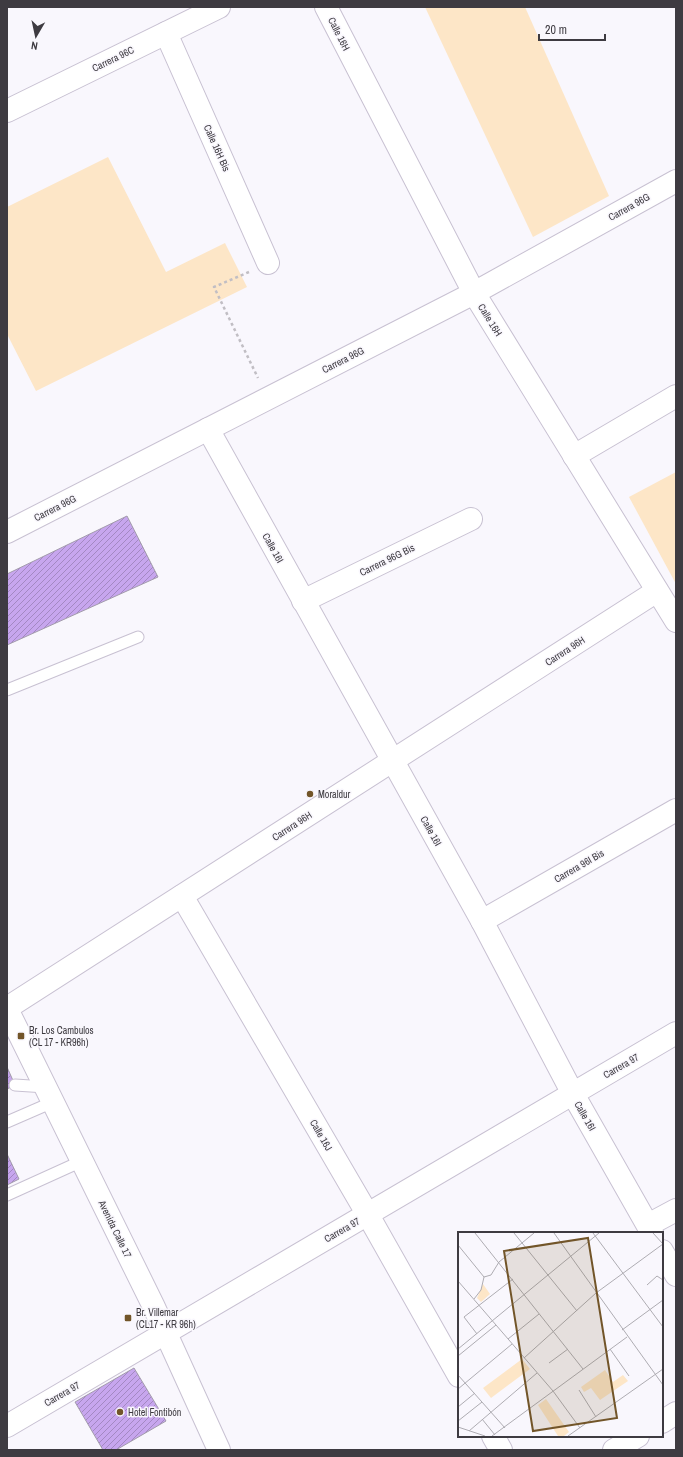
<svg xmlns="http://www.w3.org/2000/svg" width="683" height="1457" viewBox="0 0 683 1457" font-family="'Archivo Narrow',sans-serif">
	<defs>
		<pattern id="building-hatch" width="6" height="6" patternUnits="userSpaceOnUse"><rect width="6" height="6" fill="#c7a6ee"/><path d="M-1 1l2-2M0 6l6-6M5 7l2-2" fill="none" stroke="#a388c2"/></pattern>
	</defs>
	<rect width="100%" height="100%" fill="#f9f7fd"/>
	<g fill="#fde6c7">
		<polygon points="425,7 525,7 609,196 533,237"/>
		<polygon points="108,157 166,272 225,243 247,287 36,391 7,334 7,207"/>
		<polygon points="676,472 676,584 629,497"/>
	</g>
	<g fill="url(#building-hatch)" stroke="#a39cac">
		<polygon points="127,516 158,577 7,645 7,574"/>
		<polygon points="7,1067 15,1085 7,1089"/>
		<polygon points="7,1154 19,1179 7,1185"/>
		<polygon points="134,1368 166,1421 116,1450 103,1450 75,1402"/>
	</g>
	<g fill="none" stroke-linecap="round" stroke-linejoin="round">
		<g stroke="#c8c1d2" stroke-width="13">
			<g id="service">
				<polyline points="7,690 138,637"/>
				<polyline points="15,1085 46,1087"/>
				<polyline points="7,1122 53,1102"/>
				<polyline points="7,1195 82,1161"/>
			</g>
		</g>
		<g stroke="#c8c1d2" stroke-width="24">
			<g id="minor">
				<polyline points="326,7 474,293 676,181"/>
				<polyline points="166,33 268,263"/>
				<polyline points="7,111 219,7"/>
				<polyline points="574,456 676,396"/>
				<polyline points="303,601 471,519"/>
				<polyline points="182,896 368,1215 459,1376"/>
				<polyline points="482,921 676,810"/>
				<polyline points="7,1008 657,591"/>
				<polyline points="648,1225 676,1210"/>
				<polyline points="662,1422 676,1413"/>
				<polyline points="493,1436 501,1450"/>
				<polyline points="614,1450 638,1436"/>
			</g>
		</g>
		<g stroke="#c8c1d2" stroke-width="24">
			<g id="tertiary">
				<polyline points="208,429 482,921 573,1094 652,1233"/>
				<polyline points="7,532 474,293 676,621"/>
				<polyline points="662,1251 676,1275"/>
				<polyline points="7,1426 676,1033"/>
			</g>
		</g>
		<g stroke="#c8c1d2" stroke-width="24">
			<polyline id="secondary" points="7,1009 153,1305 219,1450"/>
		</g>
		<polyline stroke="#c1bec4" stroke-width="2.5" stroke-dasharray="3 3" stroke-linecap="butt" points="249,272 214,287 258,378"/>
		<use href="#service" stroke="#fff" stroke-width="11"/>
		<use href="#minor" stroke="#fff" stroke-width="22"/>
		<use href="#tertiary" stroke="#fff" stroke-width="22"/>
		<use href="#secondary" stroke="#fff" stroke-width="22"/>
	</g>
	<g fill="#725529" stroke="#f9f7fd" stroke-width="1.5">
		<circle cx="310" cy="794" r="4"/>
		<rect x="17" y="1032" width="8" height="8" rx="2"/>
		<rect x="124" y="1314" width="8" height="8" rx="2"/>
		<circle cx="120" cy="1412" r="4"/>
	</g>
	<g text-anchor="middle" dominant-baseline="central" stroke-width="3" stroke-linejoin="round" paint-order="stroke">
		<g font-size="10" fill="#3e3b41" stroke="#f9f7fd">
			<text transform="translate(339 34) rotate(63)">Calle 16H</text>
			<text transform="translate(113 59) rotate(-26)">Carrera 96C</text>
			<text transform="translate(217 148) rotate(66)">Calle 16H Bis</text>
			<text transform="translate(629 207) rotate(-29)">Carrera 96G</text>
			<text transform="translate(490 320) rotate(58)">Calle 16H</text>
			<text transform="translate(343 360) rotate(-27)">Carrera 96G</text>
			<text transform="translate(55 508) rotate(-27)">Carrera 96G</text>
			<text transform="translate(273 548) rotate(61)">Calle 16I</text>
			<text transform="translate(387 560) rotate(-26)">Carrera 96G Bis</text>
			<text transform="translate(565 651) rotate(-33)">Carrera 96H</text>
			<text transform="translate(292 826) rotate(-33)">Carrera 96H</text>
			<text transform="translate(431 831) rotate(61)">Calle 16I</text>
			<text transform="translate(579 866) rotate(-30)">Carrera 96I Bis</text>
			<text transform="translate(621 1066) rotate(-30)">Carrera 97</text>
			<text transform="translate(585 1116) rotate(60)">Calle 16I</text>
			<text transform="translate(321 1135) rotate(60)">Calle 16J</text>
			<text transform="translate(115 1229) rotate(64)">Avenida Calle 17</text>
			<text transform="translate(342 1230) rotate(-30)">Carrera 97</text>
			<text transform="translate(62 1394) rotate(-30)">Carrera 97</text>
		</g>
		<g font-size="10" fill="#3e3b41" stroke="#f9f7fd" text-anchor="start">
			<text x="318" y="794">Moraldur</text>
			<text x="29" y="1030">Br. Los Cambulos<tspan x="29" dy="12">(CL 17 - KR96h)</tspan></text>
			<text x="136" y="1312">Br. Villemar<tspan x="136" dy="12">(CL17 - KR 96h)</tspan></text>
			<text x="128" y="1412">Hotel Fontibón</text>
		</g>
	</g>
	<g transform="translate(458 1232)">
		<rect width="205" height="205" fill="#f9f7fd"/>
		<path d="M25 52 32 62 23 70 19 66ZM64 127 72 137 33 166 25 156ZM147 138 155 150 165 143 170 149 142 168 133 156 126 160 123 155ZM88 167 111 200 106 204H100L80 173Z" fill="#fde6c7"/>
		<path fill="none" stroke="#aeacb2" stroke-width="1" d="M17 1 125 137M56 1 119 79M96 1 205 153M135 1 205 95M195 1 205 12M0 13 26 45M26 45 33 43 41 30 76 1M0 49 95 159 122 196M189 53 199 44 205 48M16 67 23 58 26 45M164 98 205 68M19 102 6 85 55 47M50 107 81 82M0 117 141 1M152 117 171 144M0 124 38 93M66 126 138 61 205 12M91 131 110 117M0 143 47 196M0 157 54 112M121 158 138 185M0 175 17 161M24 187 37 203M0 189 24 170M0 195 27 204M11 199 79 141M34 204 169 105M110 204 205 137"/>
		<path fill="#725529" fill-opacity="0.15" stroke="#725529" stroke-width="2" d="M130 6 159 186 75 199 46 19Z"/>
		<rect width="205" height="205" fill="none" stroke="#3e3b41" stroke-width="2"/>
	</g>
	<rect width="683" height="1457" fill="none" stroke="#3e3b41" stroke-width="16"/>
	<g transform="translate(36 36) rotate(189)" stroke="#f9f7fd" stroke-width="3" paint-order="stroke">
	<path d="M0-3L7 15L0 10L-7 15Z" fill="#3e3b41"/>
	<text y="-6" font-size="11" font-weight="bold" text-anchor="middle" fill="#3e3b41">N</text>
	</g>
	<path d="M539 34v6h66v-6" fill="none" stroke="#3e3b41" stroke-width="2"/>
	<text x="545" y="34" font-size="12" fill="#3e3b41" stroke="#f9f7fd" stroke-width="3" paint-order="stroke">20 m</text>
</svg>
